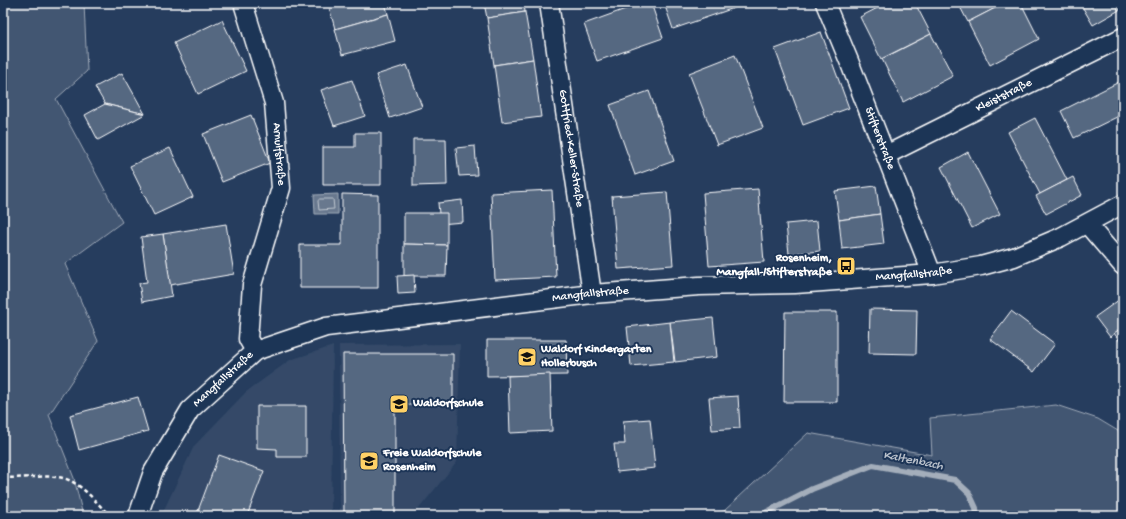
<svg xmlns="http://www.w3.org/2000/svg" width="1126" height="519" viewBox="0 0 1126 519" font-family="'Gochi Hand',sans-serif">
	<rect width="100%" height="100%" fill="#263d5e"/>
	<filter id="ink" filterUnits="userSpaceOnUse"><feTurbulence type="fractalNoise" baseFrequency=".025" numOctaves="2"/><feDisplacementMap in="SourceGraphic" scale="8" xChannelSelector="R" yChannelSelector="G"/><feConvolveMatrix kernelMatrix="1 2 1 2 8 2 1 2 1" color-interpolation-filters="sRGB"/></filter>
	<g filter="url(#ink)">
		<g fill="#344a68">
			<polygon points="460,344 457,462 413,516 340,516 339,345"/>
			<polygon points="333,346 331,516 161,516 194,446 246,392 290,360"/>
		</g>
		<g fill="#425672" stroke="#a0aab8">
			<polygon points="3,3 84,3 87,71 56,99 122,222 65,264 98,341 49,415 74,478 83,516 3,516"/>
			<polygon points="1056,405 1098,419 1123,434 1123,516 697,516 724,511 808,433 932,455 930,418"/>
		</g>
		<polygon fill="#67788e" stroke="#a4aebb" points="338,194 338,214 315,214 314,195"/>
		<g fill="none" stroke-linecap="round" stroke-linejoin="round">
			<polygon stroke="#c2c9d2" stroke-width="1" points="320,199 333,199 334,209 319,210 318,201"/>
			<polyline stroke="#a4aebb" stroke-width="6" points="763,516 767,512 812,489 873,465 955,480 969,493 976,508 977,516"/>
		</g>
		<g fill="#556781" stroke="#fff">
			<polygon points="328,3 385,3 388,14 335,29"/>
			<polygon points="484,3 524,3 525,12 487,18"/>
			<polygon points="642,3 651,3 663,38 597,61 584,24"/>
			<polygon points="664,3 736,3 737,7 673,29"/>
			<polygon points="736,3 748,3 737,7"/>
			<polygon points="887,3 915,3 931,34 881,59 860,17"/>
			<polygon points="958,3 1005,3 968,22"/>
			<polygon points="1005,3 1021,3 1039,39 990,65 968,22"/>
			<polygon points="1080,3 1123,3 1123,8 1093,25"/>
			<polygon points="525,12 533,59 494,65 487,18"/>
			<polygon points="388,14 395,41 342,55 335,29"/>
			<polygon points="222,20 246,71 198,94 174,43"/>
			<polygon points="821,32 849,108 803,125 775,49"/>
			<polygon points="931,34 953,76 903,102 882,59"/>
			<polygon points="735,55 763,128 717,145 689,73"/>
			<polygon points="533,59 541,117 502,122 494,65"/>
			<polygon points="407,65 422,107 390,118 376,75"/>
			<polygon points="122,73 145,114 105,104 95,87"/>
			<polygon points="352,80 365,116 334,126 321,90"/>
			<polygon points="1123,80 1123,114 1074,138 1061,111"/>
			<polygon points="649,91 674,161 635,175 610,105"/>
			<polygon points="105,104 145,114 98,140 85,115"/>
			<polygon points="251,115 270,163 222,182 203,134"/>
			<polygon points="1035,118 1067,180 1040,194 1008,132"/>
			<polygon points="355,133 381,133 381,185 323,185 323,147 355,147"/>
			<polygon points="413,139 446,139 447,185 413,186"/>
			<polygon points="475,146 477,175 459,176 456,148"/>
			<polygon points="170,148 193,197 154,215 130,166"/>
			<polygon points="968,152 1000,214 972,228 941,167"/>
			<polygon points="1073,177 1082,195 1046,214 1036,196"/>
			<polygon points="876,186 880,214 839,220 835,191"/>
			<polygon points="758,189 764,262 709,266 703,193"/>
			<polygon points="552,190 556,277 495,280 491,193"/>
			<polygon points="667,192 673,265 618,269 612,196"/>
			<polygon points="342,194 378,195 378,288 300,288 300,245 342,245"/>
			<polygon points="462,200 463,222 440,224 438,203"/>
			<polygon points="404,213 447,213 447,245 404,244"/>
			<polygon points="880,214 884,244 842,249 839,220"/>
			<polygon points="817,221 820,251 789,254 786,224"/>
			<polygon points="226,224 234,274 170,285 163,234"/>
			<polygon points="163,234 172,296 142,302 139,283 147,282 141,237"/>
			<polygon points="404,244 447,245 446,276 404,276"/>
			<polygon points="414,275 415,293 398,294 397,276"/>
			<polygon points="1123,297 1123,327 1110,337 1095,317"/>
			<polygon points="870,309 917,310 916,354 869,353"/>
			<polygon points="1011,311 1055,344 1034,372 990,339"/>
			<polygon points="785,312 837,312 837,402 784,402"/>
			<polygon points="713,318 717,357 675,362 670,322"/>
			<polygon points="670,322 674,362 631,366 627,327"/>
			<polygon points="1123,327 1123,346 1114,333"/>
			<polygon points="487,340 566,340 567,375 487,376"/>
			<polygon points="343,354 453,354 453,405 395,405 395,516 344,516"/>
			<polygon points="550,374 552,431 510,433 508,376"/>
			<polygon points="738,396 740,428 712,430 709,398"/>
			<polygon points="138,397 148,431 79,450 70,415"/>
			<polygon points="257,406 306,406 306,457 277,457 277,449 257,448"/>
			<polygon points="650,419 655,468 617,472 614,444 625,444 623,421"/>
			<polygon points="219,455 264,471 247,516 196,516"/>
		</g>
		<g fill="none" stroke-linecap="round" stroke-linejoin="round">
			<g stroke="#fff" stroke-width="21">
				<g id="minor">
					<path id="s1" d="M243 3 274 103 281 188 252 285 248 339 255 351"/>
					<path id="s2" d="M549 3 592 294"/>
					<path id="s3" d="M825 3 849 61 932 274"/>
					<path id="s4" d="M886 155 1123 37"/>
					<polyline points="1087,224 1123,266"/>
					<path id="s5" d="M138 516 153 472 190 410 255 351 326 327 592 294 699 286 795 284 932 274 981 266 1014 257 1061 237 1123 204"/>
				</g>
			</g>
			<path stroke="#fff" stroke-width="2.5" stroke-dasharray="4 3" stroke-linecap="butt" d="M3 477C22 480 55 472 71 481 86 489 98 504 110 516"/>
			<use href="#minor" stroke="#1d3557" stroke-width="18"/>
		</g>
	</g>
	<defs>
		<g id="bus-square" transform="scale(1)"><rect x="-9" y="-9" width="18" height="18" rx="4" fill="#ffd166" stroke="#1d3557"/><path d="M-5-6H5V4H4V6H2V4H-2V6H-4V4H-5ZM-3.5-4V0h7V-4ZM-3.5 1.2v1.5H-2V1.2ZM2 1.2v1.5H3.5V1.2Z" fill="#111"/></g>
		<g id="school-square" transform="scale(1)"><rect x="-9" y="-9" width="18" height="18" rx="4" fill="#ffd166" stroke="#1d3557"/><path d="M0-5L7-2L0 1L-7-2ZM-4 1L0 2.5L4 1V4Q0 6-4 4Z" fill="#111"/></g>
	</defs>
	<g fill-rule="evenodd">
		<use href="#bus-square" x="846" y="266"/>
		<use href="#school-square" x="527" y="357"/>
		<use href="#school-square" x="399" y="404"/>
		<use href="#school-square" x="369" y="461"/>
	</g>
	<g text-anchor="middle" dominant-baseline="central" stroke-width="4" stroke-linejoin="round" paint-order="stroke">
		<g font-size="12" fill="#fff" stroke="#1d3557">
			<text stroke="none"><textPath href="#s4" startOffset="132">Kleiststraße</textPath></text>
			<text stroke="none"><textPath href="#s3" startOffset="146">Stifterstraße</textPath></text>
			<text stroke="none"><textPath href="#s2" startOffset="147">Gottfried-Keller-Straße</textPath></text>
			<text stroke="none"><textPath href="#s1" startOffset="156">Arnulfstraße</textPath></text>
			<text stroke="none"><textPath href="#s5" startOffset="872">Mangfallstraße</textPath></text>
			<text stroke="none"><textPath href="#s5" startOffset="548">Mangfallstraße</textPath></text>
			<text stroke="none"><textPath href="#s5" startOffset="164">Mangfallstraße</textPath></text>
		</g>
		<g font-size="12" font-weight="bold" fill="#fff" stroke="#1d3557" text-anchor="start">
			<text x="832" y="259" text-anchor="end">Rosenheim,<tspan x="832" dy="14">Mangfall-/Stifterstraße</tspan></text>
			<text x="541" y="350">Waldorf Kindergarten<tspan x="541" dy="14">Hollerbusch</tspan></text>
			<text x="413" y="404">Waldorfschule</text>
			<text x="383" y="454">Freie Waldorfschule<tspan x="383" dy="14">Rosenheim</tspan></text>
		</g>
		<g font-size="13" font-style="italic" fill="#bbc2cc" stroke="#1d3557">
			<text transform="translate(913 461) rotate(11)">Kaltenbach</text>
		</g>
	</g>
	<rect width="1126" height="519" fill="none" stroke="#1d3557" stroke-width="16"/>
	<rect x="8" y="8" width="1110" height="503" fill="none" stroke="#fff" stroke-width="1.5" filter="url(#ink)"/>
</svg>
